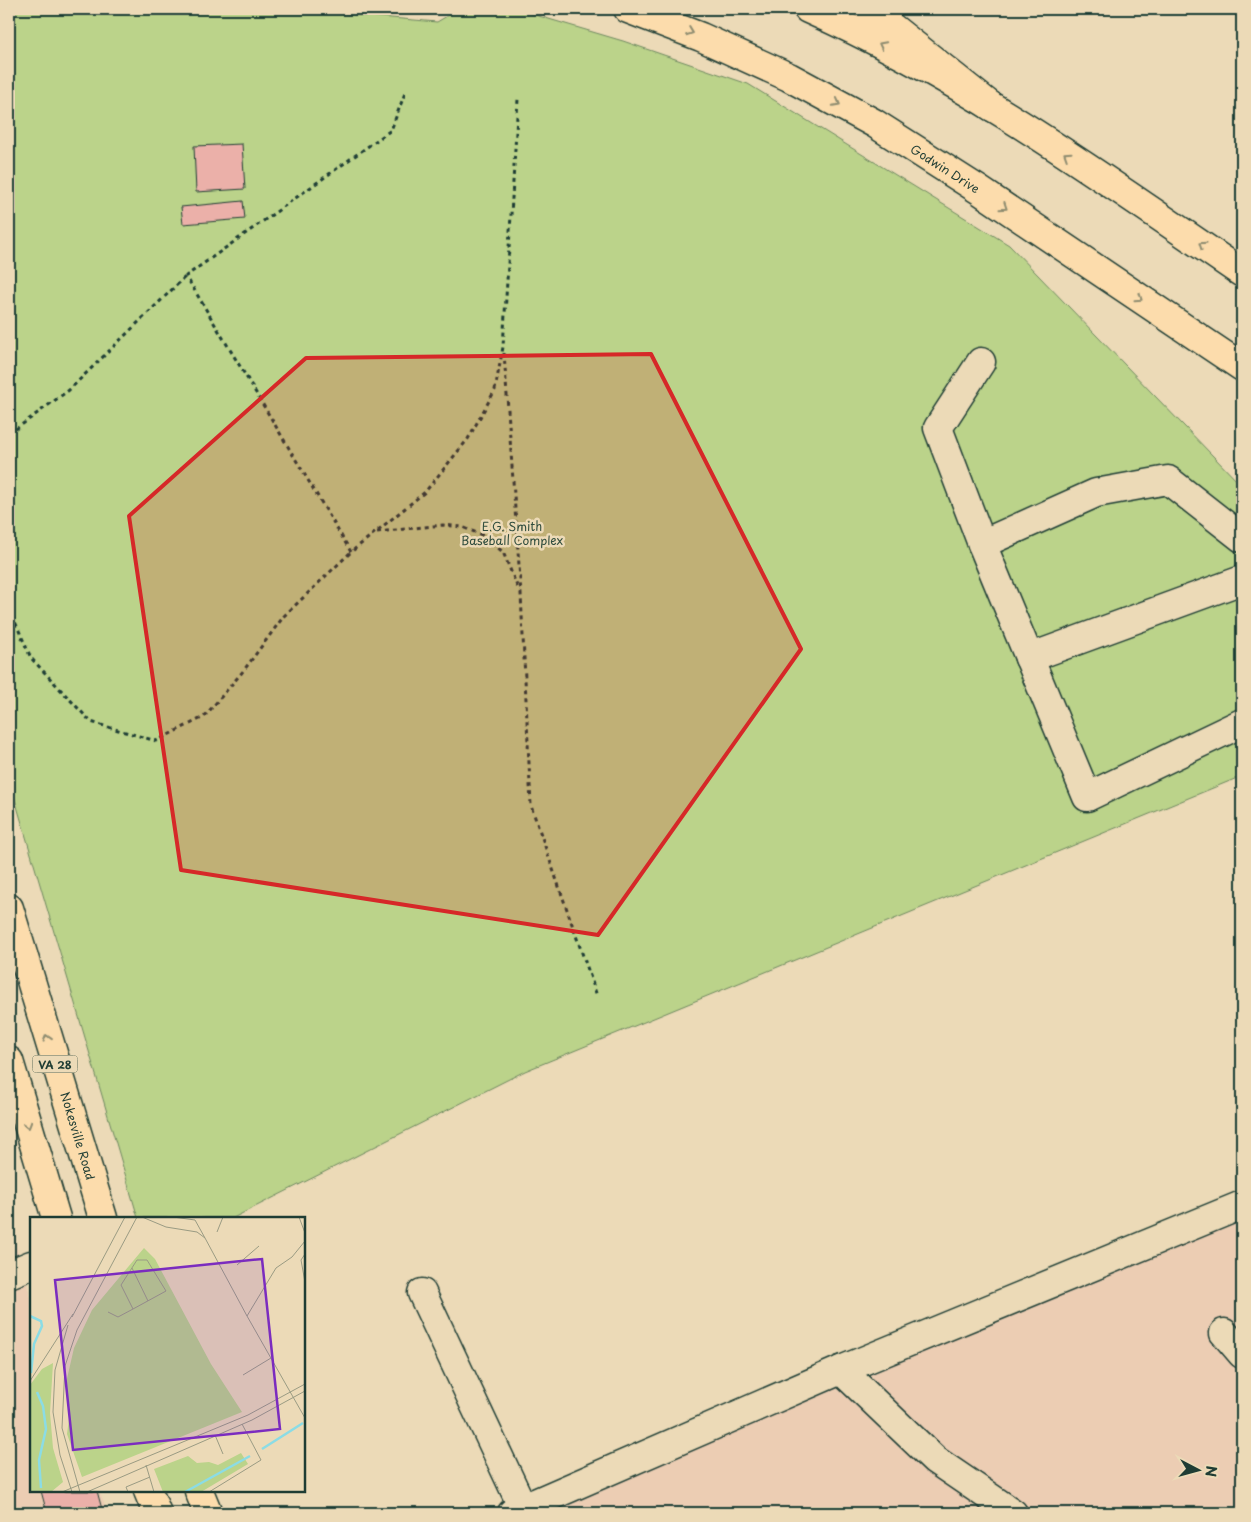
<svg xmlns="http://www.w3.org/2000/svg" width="1251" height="1522" viewBox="0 0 1251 1522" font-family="'Playpen Sans',sans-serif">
	<rect width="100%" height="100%" fill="#ecdab7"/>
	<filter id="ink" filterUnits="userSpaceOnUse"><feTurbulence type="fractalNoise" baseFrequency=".02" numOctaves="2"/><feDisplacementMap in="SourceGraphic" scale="10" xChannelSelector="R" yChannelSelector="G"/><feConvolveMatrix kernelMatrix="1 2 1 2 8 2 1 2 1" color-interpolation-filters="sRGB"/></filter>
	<g filter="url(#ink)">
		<g fill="#eccdb3">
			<polygon points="9,1221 31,1298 31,1491 99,1491 108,1513 9,1513"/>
			<polygon points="1242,1221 1242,1513 512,1513 804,1379"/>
		</g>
		<polygon fill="#bbd38a" stroke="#6d885f" points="9,9 287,9 437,22 459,9 515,9 623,41 748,84 1009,245 1242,486 1242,776 525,1071 233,1218 138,1218 9,779"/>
		<g fill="#ebb0a9" stroke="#1f3d34">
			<polygon points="242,144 245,189 196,192 194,146"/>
			<polygon points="243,201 245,219 183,224 181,207"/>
			<polygon points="41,1491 97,1491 103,1513 47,1513"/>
		</g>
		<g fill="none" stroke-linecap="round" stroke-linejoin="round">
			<g stroke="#1f3d34" stroke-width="31">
				<g id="minor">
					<polyline points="981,362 938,428 982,544 1087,797 1242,723"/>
					<polyline points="982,544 1096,493 1168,480 1242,538"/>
					<polyline points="1029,658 1242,580"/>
					<polyline points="9,1274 31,1265"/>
					<polyline points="422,1293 523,1508"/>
					<polyline points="1224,1333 1242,1354"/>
					<polyline points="841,1370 1242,1205"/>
					<polyline points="512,1513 841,1370 935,1460 1013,1513"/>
				</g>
			</g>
			<g stroke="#1f3d34" stroke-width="31">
				<g id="major">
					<path id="s1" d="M628 9 701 37 789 77 874 123 979 190 1242 367"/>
					<path d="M808 9C963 77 1103 178 1242 273"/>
				</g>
			</g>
			<g stroke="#1f3d34" stroke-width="31">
				<g id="highway">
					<polyline points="869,9 992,107"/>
					<path id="s2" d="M9 908 103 1218"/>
					<polyline points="9,1061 56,1218"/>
					<polyline points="148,1491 157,1513"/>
					<polyline points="199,1491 208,1513"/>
				</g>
			</g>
			<g stroke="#1f3d34" stroke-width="3" stroke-dasharray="4 4" stroke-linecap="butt">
				<polyline points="504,353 521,594 531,806 597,996"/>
				<polyline points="9,434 69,390 186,276"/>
				<polyline points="377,532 443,525 462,527 482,535 503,552 519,591"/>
				<polyline points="351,552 186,276 391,130 405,93"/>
				<polyline points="9,608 31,658 91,722 156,741 204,717 244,670 284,616 351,552 425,492 468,439 495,390 503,347 518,99"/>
			</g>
			<use href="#minor" stroke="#ecdab7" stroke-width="28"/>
			<use href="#major" stroke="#fcdcac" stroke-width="28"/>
			<use href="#highway" stroke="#fcdcac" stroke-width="28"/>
		</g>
		<defs><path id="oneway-chevron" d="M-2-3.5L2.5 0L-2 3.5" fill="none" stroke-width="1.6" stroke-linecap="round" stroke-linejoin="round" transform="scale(1.25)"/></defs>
		<g stroke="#8e8c70">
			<use href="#oneway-chevron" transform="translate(690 32) rotate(21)"/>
			<use href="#oneway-chevron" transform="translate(882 45) rotate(-153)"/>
			<use href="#oneway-chevron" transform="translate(837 103) rotate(28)"/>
			<use href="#oneway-chevron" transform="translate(1067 155) rotate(-147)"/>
			<use href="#oneway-chevron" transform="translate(1004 207) rotate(34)"/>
			<use href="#oneway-chevron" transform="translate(1202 245) rotate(-146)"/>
			<use href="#oneway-chevron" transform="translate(1139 298) rotate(34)"/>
			<use href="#oneway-chevron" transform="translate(47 1038) rotate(-107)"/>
			<use href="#oneway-chevron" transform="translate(28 1125) rotate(73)"/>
		</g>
	</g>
	<path fill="#d62828" fill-opacity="0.2" stroke="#d62828" stroke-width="4" stroke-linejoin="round" d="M651 354 801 649 598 935 181 870 129 516 306 358Z"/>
	<g text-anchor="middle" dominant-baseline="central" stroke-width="5" stroke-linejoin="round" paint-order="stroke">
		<rect fill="#ecdab7" stroke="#5c6c5b" stroke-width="1" x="32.5" y="1055.5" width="45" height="17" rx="4"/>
		<g font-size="11" font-weight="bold" fill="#1f3d34">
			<text x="55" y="1064">VA 28</text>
		</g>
		<g font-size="12" fill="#1f3d34" stroke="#ecdab7">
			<text stroke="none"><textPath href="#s1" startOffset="356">Godwin Drive</textPath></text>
			<text stroke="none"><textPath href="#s2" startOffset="238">Nokesville Road</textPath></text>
		</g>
		<g font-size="12" fill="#2f4c3d" stroke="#ecdab7">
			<text x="512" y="526">E.G. Smith<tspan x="512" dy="14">Baseball Complex</tspan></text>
		</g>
	</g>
	<g transform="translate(30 1217)">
		<rect width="275" height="275" fill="#ecdab7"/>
		<path d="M114 31 125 42 181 147 212 195 52 260 37 217 40 194 36 166 44 131 62 93ZM23 146 20 196 23 231 33 265 21 275H0V168L12 152ZM211 236 218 247 171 275H133L124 252 158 239 167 246 179 245 188 248Z" fill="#bbd38a"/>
		<path fill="none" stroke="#8bdce5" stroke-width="2.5" d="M0 99 11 104 12 109 4 127 1 156M7 175 13 189 16 212 9 243 11 271M232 232 273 206M155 275 220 239"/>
		<path fill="none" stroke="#9a9b83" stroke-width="1" d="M112 0 136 10 167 15 175 21 165 3 143 0M269 0 275 16M187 15 193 0M175 21 217 99M275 24 262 40 246 51 217 99 275 201M275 37 271 43 275 65M207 48 229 29M102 51 118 84M78 95 88 100 103 92 136 74 117 43H107L91 68 103 92M42 100 95 0M38 108 25 153 23 195 30 238 42 275M213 158 241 141M0 164 43 97M185 218 193 237M116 248 124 275M32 275 218 198 275 167M50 275 32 211 35 149 47 113 107 0M57 275 222 203 275 174M98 275 96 270 120 260M179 275 231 243 212 207"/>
		<path fill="#7b2cbf" fill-opacity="0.15" stroke="#7b2cbf" stroke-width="2.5" d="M232 42 250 212 43 233 25 63Z"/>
		<rect width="275" height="275" fill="none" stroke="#1f3d34" stroke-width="2.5"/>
	</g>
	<rect width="1251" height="1522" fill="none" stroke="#ecdab7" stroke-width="30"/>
	<rect x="15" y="15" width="1221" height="1492" fill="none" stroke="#1f3d34" stroke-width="2" filter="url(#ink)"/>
	<g transform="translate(1198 1470) rotate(96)" stroke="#ecdab7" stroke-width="4" paint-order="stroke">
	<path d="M0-4L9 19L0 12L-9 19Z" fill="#1f3d34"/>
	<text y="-8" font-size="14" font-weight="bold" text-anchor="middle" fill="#1f3d34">N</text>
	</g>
</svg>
